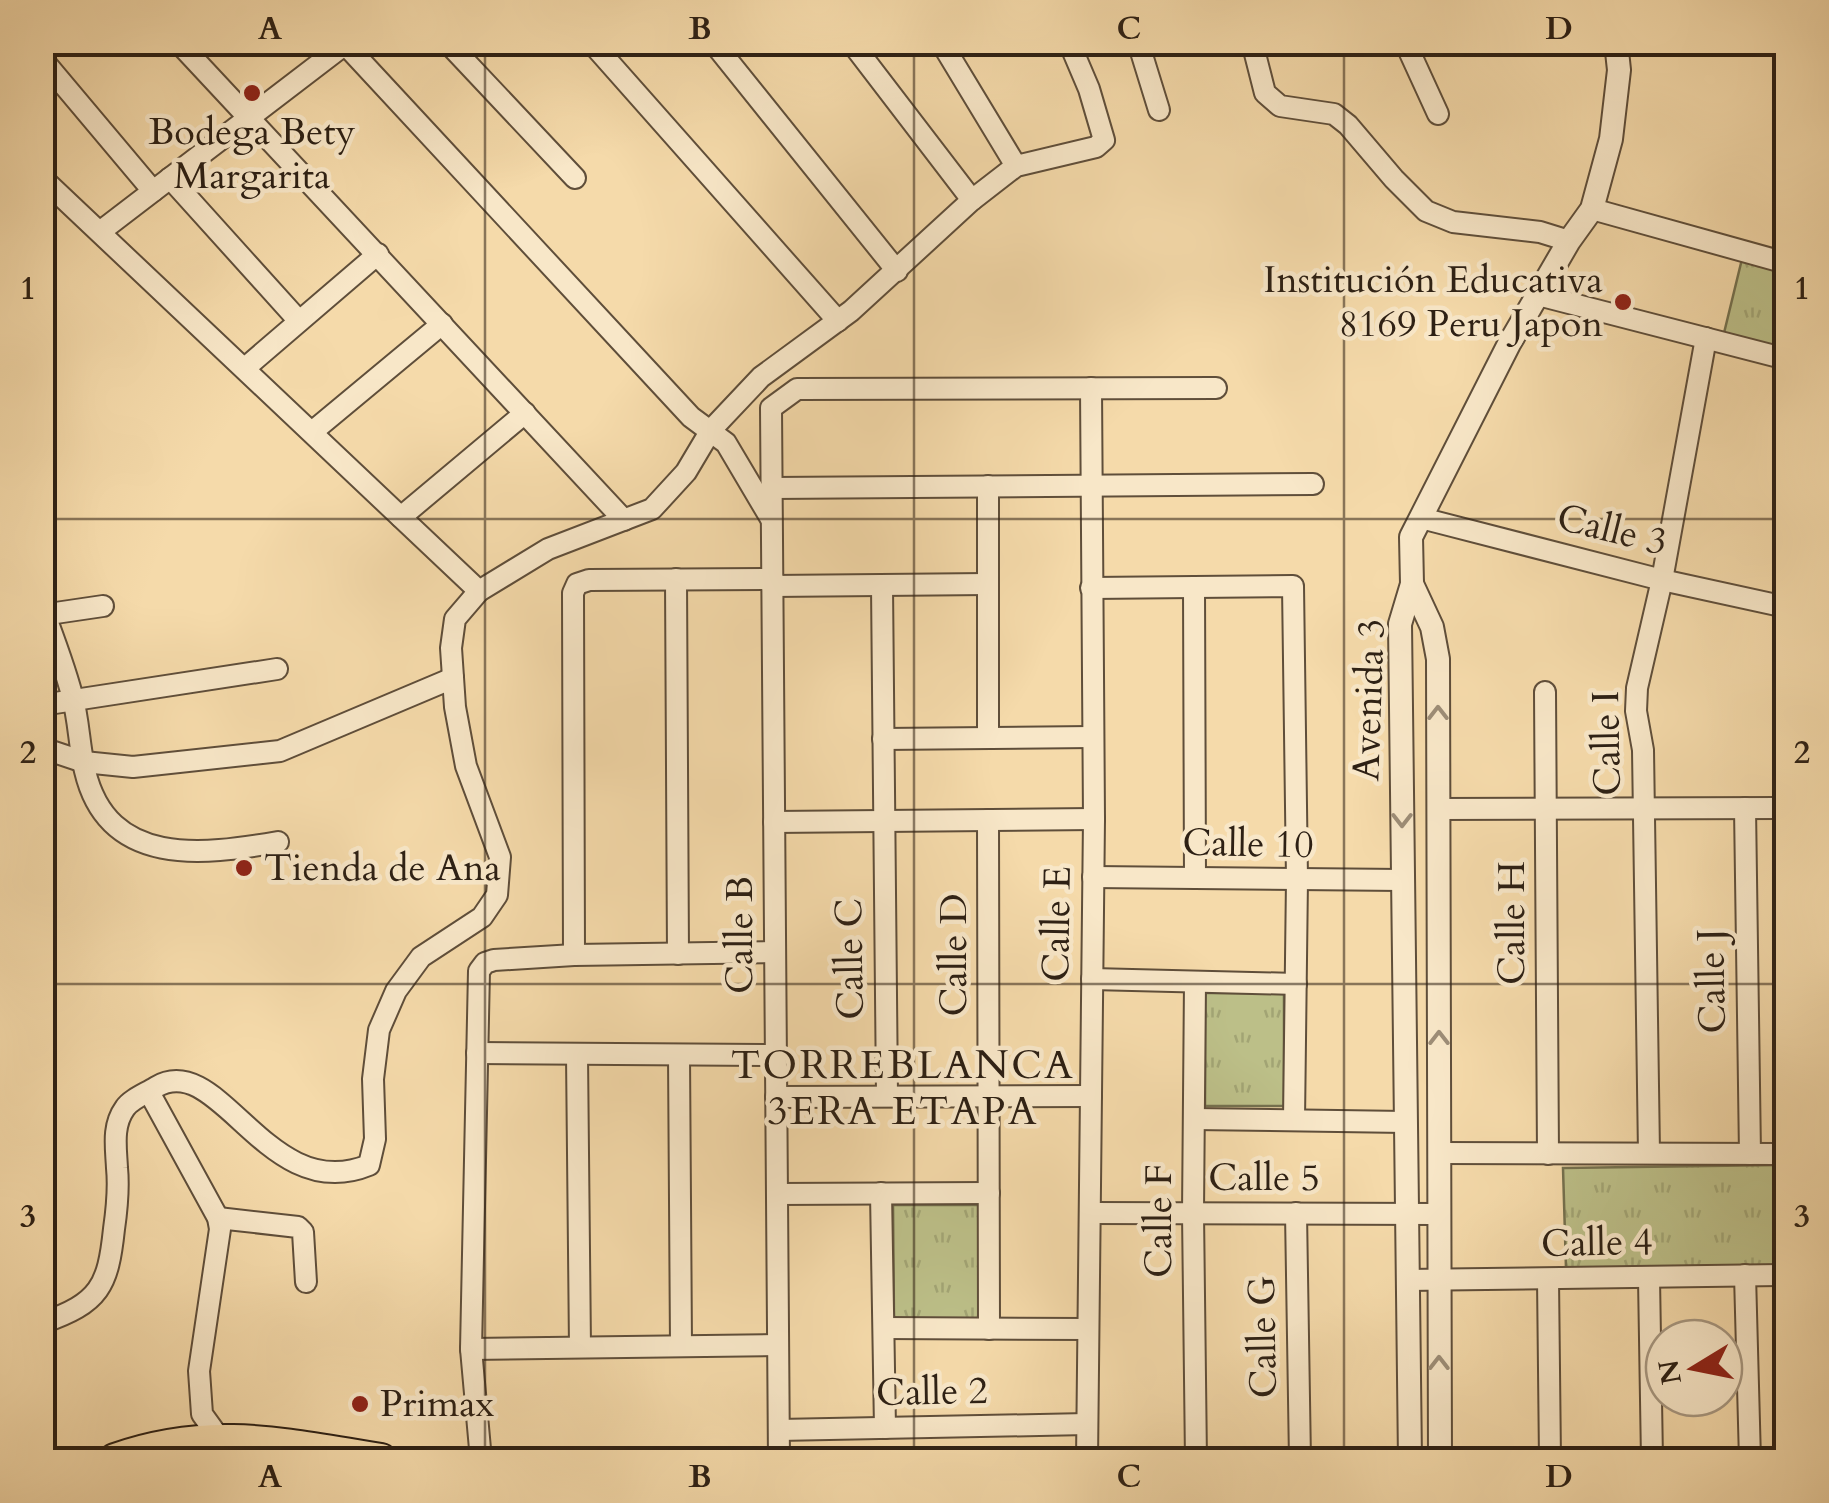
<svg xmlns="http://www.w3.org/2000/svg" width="1829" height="1503" viewBox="0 0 1829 1503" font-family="Cardo,serif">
	<defs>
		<pattern id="park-tufts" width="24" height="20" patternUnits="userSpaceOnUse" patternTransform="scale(2.5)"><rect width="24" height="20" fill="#bcbf88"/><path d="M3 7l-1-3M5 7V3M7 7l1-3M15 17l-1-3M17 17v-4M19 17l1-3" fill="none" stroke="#a2a474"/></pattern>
	</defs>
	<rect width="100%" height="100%" fill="#f5daaa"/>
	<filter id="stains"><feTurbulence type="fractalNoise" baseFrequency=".002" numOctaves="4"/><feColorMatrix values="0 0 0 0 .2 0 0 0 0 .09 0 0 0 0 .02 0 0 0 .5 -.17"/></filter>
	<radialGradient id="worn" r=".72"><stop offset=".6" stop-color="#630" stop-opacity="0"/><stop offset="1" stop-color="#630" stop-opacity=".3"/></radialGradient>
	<g fill="url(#park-tufts)" stroke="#74704e" stroke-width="2.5">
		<polygon points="1742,259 1786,270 1786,349 1724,333"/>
		<rect x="1205" y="993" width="79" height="113"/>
		<polygon points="1786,1165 1786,1274 1566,1268 1563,1168"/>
		<polygon points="893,1205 980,1205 981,1320 894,1320"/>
	</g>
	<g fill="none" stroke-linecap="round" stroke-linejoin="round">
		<g stroke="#5f4e3a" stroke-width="24">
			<g id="minor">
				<polyline points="178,42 624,520"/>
				<polyline points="343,42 691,417 726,443 771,519"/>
				<polyline points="447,42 575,178"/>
				<polyline points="591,42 838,321"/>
				<polyline points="713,42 897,271"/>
				<polyline points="851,42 972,200"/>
				<polyline points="941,42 1016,166"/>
				<polyline points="1138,42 1159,110"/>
				<polyline points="1252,42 1265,93 1280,106 1334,114 1348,125 1394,179 1426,211 1453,222 1540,232 1569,241"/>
				<polyline points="1405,42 1438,114"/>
				<polyline points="42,59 153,191"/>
				<polyline points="42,178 479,591"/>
				<polyline points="170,178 299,321"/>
				<polyline points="1592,209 1786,263"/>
				<polyline points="101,231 348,42"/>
				<polyline points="1538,295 1786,359"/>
				<polyline points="245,368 378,254"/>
				<polyline points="312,432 442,324"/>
				<polyline points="988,486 988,738"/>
				<polyline points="772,488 1313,484"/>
				<polyline points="401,517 525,413"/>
				<polyline points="1421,518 1662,580 1786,607"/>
				<polyline points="676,579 678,954"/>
				<polyline points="772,586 988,584"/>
				<polyline points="882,586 887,1096"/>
				<polyline points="1194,587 1195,878"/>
				<polyline points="1091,588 1293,586 1297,879 1294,1120"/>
				<path d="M42 607C53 636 64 665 72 695 79 720 79 746 85 771 108 868 203 855 278 842"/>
				<polyline points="42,615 103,606"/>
				<polyline points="1545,692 1548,1154"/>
				<polyline points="42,705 277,669"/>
				<polyline points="883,739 1093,737"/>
				<polyline points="42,748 84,762 133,767 280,751 453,678"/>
				<polyline points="1745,808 1750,1154"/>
				<polyline points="1438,809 1786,808"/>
				<polyline points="988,820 989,1329"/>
				<polyline points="774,822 1094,819"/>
				<polyline points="1093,877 1402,880"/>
				<polyline points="574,955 573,593 577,584 589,580 773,579"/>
				<polyline points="1092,979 1296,984"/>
				<polyline points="1195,982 1193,1213 1196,1460"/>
				<polyline points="477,1053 776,1055"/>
				<polyline points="577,1055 580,1347"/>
				<polyline points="679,1055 681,1346"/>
				<polyline points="149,1092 218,1218 220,1229 199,1371 202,1414 220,1439"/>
				<polyline points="776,1097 1091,1096"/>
				<polyline points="1194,1119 1405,1122"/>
				<polyline points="1439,1153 1786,1154"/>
				<polyline points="1649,1153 1643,750 1636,711 1637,688 1662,580 1706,338"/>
				<polyline points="881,1193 885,1428"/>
				<polyline points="777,1194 989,1193"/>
				<polyline points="1090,1213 1438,1214"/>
				<polyline points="1296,1213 1300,1460"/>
				<polyline points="218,1218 298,1227 303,1232 306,1282"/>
				<polyline points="1745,1275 1750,1460"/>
				<polyline points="1649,1278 1652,1460"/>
				<polyline points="1548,1279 1550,1460"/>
				<polyline points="1407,1280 1786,1275"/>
				<path d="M42 1323C100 1303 108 1286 114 1229 117 1208 119 1188 117 1168 116 1147 112 1126 125 1108 131 1099 147 1093 156 1087 220 1049 267 1207 369 1165L375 1139 373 1079 379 1030 396 991 421 957 482 917 497 895 500 857 466 766 455 707 451 648 455 619 479 591 548 549 652 509 686 472 711 430 761 377 851 311 972 200 1016 166 1096 147 1104 140 1089 89 1069 42"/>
				<polyline points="884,1328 1088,1329"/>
				<polyline points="471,1349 778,1345"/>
				<polyline points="779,1430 1087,1424"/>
				<polyline points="481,1460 471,1349 479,971 485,963 494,960 574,955 775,952"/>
				<polyline points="779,1460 771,408 797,389 1216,388"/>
				<polyline points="1087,1460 1094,819 1091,388"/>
			</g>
		</g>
		<g stroke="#5f4e3a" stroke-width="26">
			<g id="tertiary">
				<polyline points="1412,584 1432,627 1438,659 1440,1460"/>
				<polyline points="1410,1460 1400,624 1412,584 1411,537 1509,344 1569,241 1592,209 1611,139 1619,70 1616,42"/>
			</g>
		</g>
		<g stroke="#2d2014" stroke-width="36">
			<path id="trunk" d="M115 1460C211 1426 285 1445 381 1460"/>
		</g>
		<use href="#minor" stroke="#f8e7c8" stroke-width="20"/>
		<use href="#tertiary" stroke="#f8e7c8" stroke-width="22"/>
		<use href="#trunk" stroke="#f5daaa" stroke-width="32"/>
	</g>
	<defs><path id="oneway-chevron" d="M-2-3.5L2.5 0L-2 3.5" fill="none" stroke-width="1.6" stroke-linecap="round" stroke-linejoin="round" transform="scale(2.5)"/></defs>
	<g stroke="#9d8d77">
		<use href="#oneway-chevron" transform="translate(1438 713) rotate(-90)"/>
		<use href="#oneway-chevron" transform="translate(1402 820) rotate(90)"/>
		<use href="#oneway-chevron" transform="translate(1439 1038) rotate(-90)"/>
		<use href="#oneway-chevron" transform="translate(1439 1363) rotate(-90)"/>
	</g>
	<path fill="none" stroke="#2d2014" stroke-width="2.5" stroke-opacity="0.55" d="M485 42V1460M914 42V1460M1344 42V1460M42 519H1786M42 984H1786"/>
	<g fill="#8f2418" stroke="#f8e7c8" stroke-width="4">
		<circle cx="252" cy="93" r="10"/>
		<circle cx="1623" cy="302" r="10"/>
		<circle cx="244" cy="868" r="10"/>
		<circle cx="360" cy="1404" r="10"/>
	</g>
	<g text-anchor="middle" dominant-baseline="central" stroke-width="9" stroke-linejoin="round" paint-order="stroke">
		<g font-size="38" fill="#2d2014" stroke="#f8e7c8" text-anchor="start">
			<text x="252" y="132" text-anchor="middle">Bodega Bety<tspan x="252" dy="44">Margarita</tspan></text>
			<text x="1603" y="280" text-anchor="end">Institución Educativa<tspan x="1603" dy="44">8169 Peru Japon</tspan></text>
			<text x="264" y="868">Tienda de Ana</text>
			<text x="380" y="1404">Primax</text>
		</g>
		<g font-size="38" fill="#2d2014" stroke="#f8e7c8">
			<text transform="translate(1612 530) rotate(14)">Calle 3</text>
			<text transform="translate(1369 700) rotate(-88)">Avenida 3</text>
			<text transform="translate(1607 743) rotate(-91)">Calle I</text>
			<text transform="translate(1248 844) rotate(1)">Calle 10</text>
			<text transform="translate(1512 923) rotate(-90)">Calle H</text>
			<text transform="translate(1057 924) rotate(-89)">Calle E</text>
			<text transform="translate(740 935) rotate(-90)">Calle B</text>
			<text transform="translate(954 955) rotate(-90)">Calle D</text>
			<text transform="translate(850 959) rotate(-91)">Calle C</text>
			<text transform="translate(1712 981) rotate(-91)">Calle J</text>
			<text x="1264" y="1178">Calle 5</text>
			<text transform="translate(1159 1221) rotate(-90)">Calle F</text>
			<text transform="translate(1597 1243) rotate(-1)">Calle 4</text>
			<text transform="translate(1263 1337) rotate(-91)">Calle G</text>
			<text transform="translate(932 1392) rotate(-1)">Calle 2</text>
		</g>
		<g font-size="40" letter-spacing="2.5" fill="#2d2014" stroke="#f8e7c8">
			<text x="903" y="1065">TORREBLANCA<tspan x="903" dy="46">3ERA ETAPA</tspan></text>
		</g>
	</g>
	<rect width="1829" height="1503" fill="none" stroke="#f5daaa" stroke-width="110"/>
	<g transform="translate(1694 1368) rotate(260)"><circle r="48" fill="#f8e7c8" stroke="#a79780" stroke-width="2.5"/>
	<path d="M0-8L18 38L0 25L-18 38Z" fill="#8f2418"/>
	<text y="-15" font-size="28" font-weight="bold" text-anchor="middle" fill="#2d2014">N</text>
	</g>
	<rect x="55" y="55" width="1719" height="1393" fill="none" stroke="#2d2014" stroke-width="4"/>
	<g font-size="32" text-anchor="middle" font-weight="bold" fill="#2d2014">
		<text x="270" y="39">A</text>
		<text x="700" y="39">B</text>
		<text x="1129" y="39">C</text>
		<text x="1559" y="39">D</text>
		<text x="28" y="299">1</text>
		<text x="1802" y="299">1</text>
		<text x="28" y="763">2</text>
		<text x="1802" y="763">2</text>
		<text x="28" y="1227">3</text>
		<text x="1802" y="1227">3</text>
		<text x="270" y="1487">A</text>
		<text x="700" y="1487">B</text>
		<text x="1129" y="1487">C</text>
		<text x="1559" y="1487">D</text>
	</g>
	<rect width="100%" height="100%" filter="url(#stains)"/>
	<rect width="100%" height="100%" fill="url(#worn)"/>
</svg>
